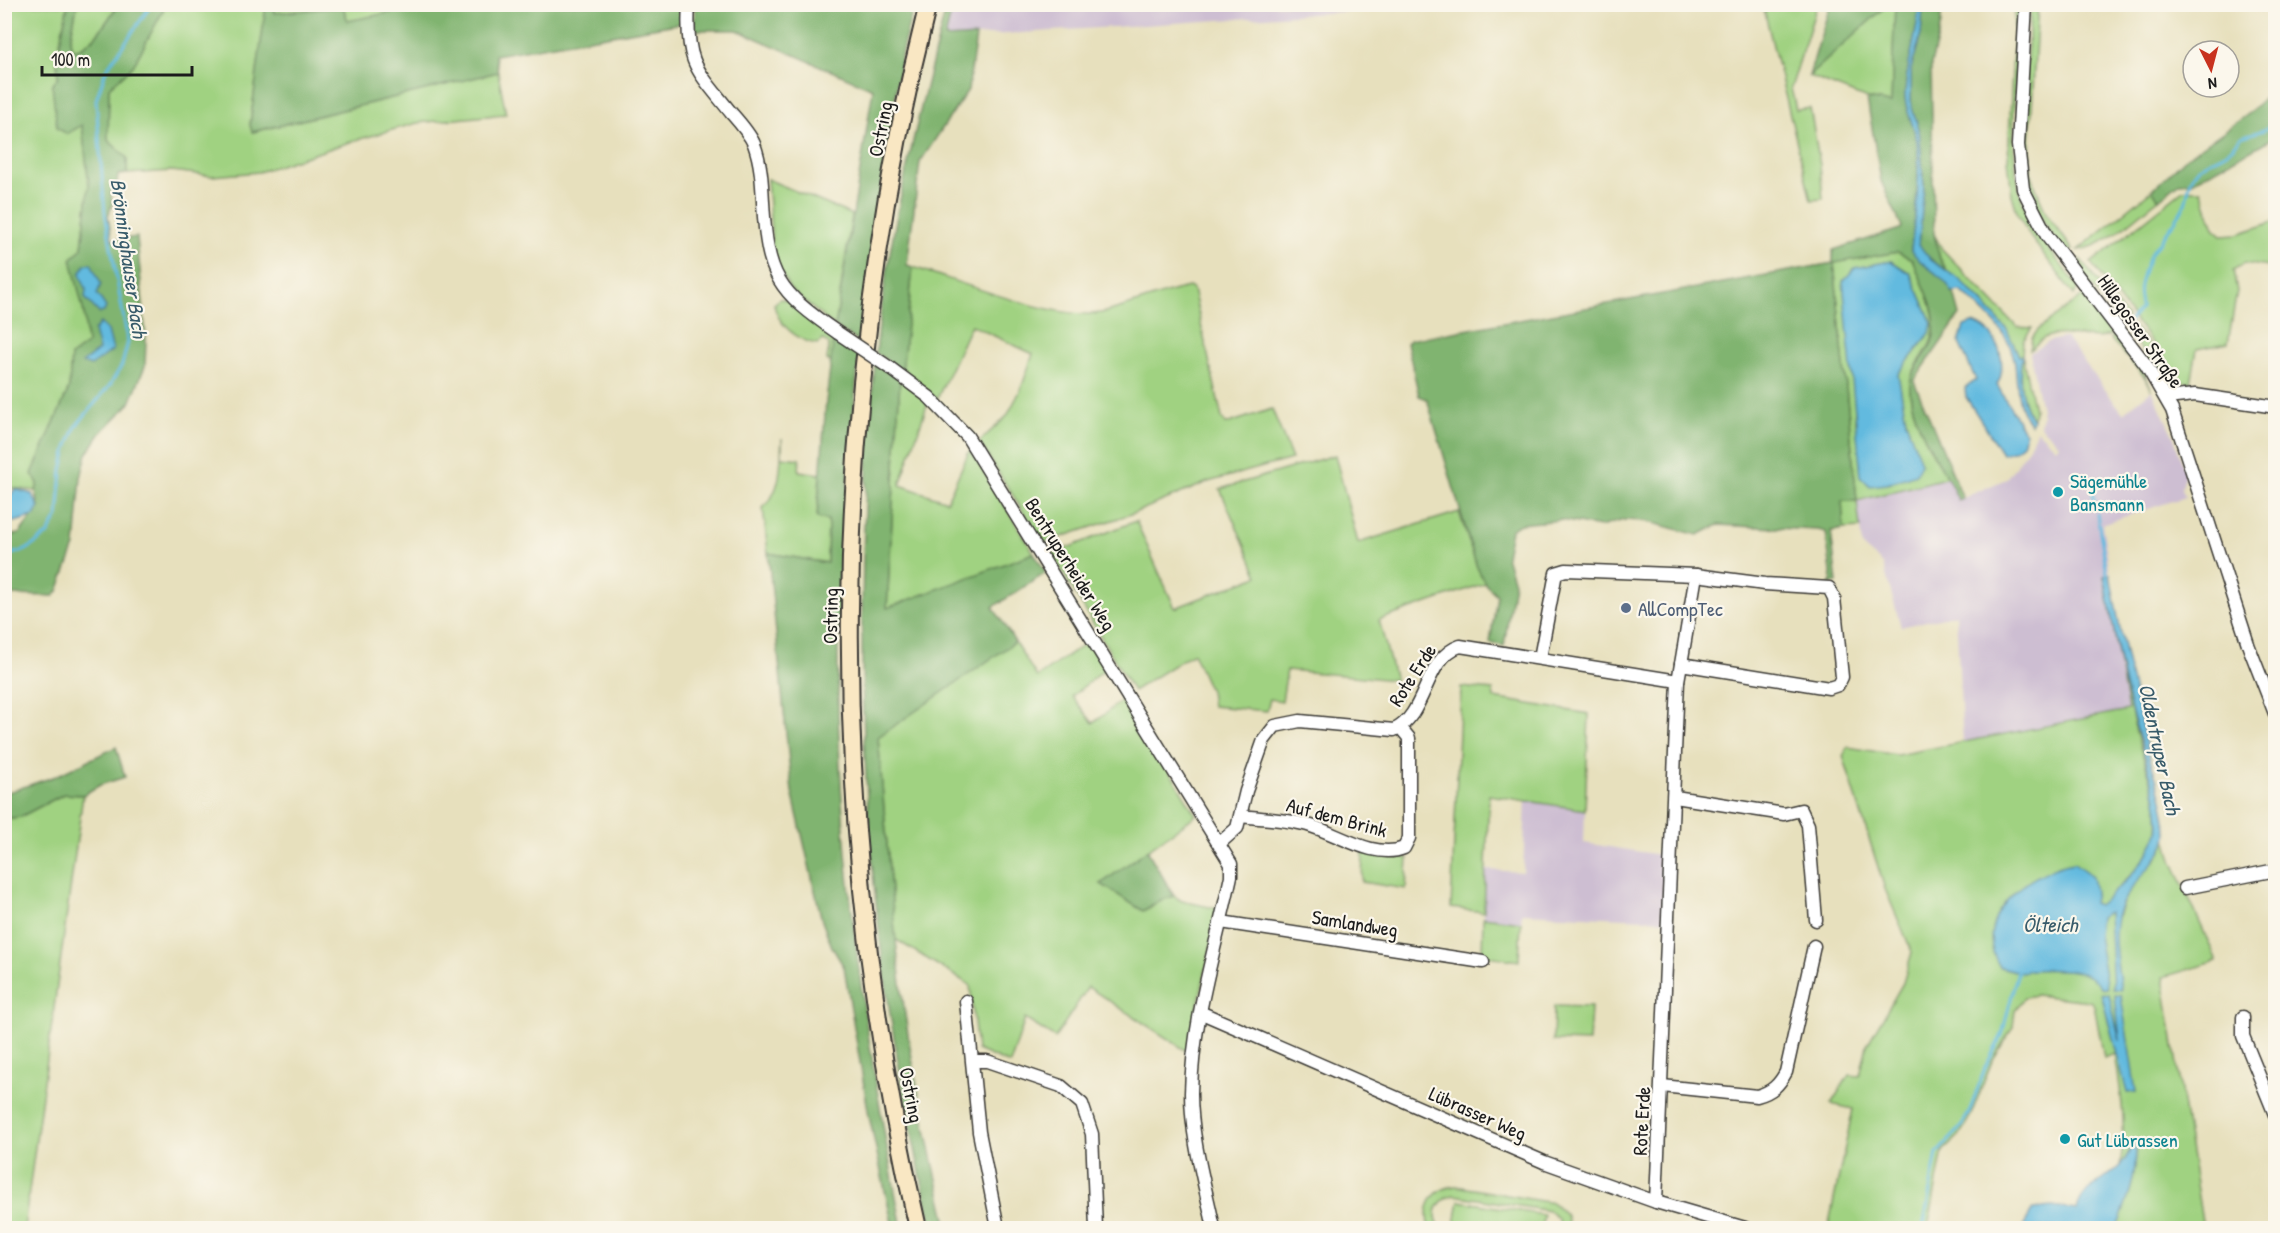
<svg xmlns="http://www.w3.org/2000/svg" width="2280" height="1233" viewBox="0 0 2280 1233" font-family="'Patrick Hand',sans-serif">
	<rect width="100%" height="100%" fill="#fbf7ec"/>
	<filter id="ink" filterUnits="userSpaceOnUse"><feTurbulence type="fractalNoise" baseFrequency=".0167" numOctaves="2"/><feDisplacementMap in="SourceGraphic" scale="12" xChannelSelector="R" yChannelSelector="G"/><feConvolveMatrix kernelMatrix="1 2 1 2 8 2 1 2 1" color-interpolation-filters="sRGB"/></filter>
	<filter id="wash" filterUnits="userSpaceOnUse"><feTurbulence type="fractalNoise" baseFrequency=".008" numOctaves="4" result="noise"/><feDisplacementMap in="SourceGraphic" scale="24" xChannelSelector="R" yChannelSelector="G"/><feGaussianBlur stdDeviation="1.35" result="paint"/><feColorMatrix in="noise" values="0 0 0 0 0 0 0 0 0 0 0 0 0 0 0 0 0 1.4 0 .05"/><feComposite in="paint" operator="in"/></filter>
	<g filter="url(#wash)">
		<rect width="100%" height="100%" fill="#e7e0bd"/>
		<g fill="#cdbed2">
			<polygon points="953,5 1449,5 945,38"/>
			<polygon points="2062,338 2066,338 2123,413 2152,390 2174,438 2185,473 2182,488 2185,497 2102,524 2110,574 2103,577 2128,710 1963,742 1956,614 1901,627 1883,564 1862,546 1857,502 1949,477 1959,500 2006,479 2027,450 2037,430 2056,448 2059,444 2040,426 2042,415 2030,353 2047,342"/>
			<polygon points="1526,800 1585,810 1584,843 1667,856 1665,920 1522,913 1521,922 1483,917 1485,870 1523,872"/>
		</g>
		<g fill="#a0d281" stroke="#5e774e" stroke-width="1.5" fill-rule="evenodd">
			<polygon points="5,5 68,5 57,56 58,77 82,124 89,185 82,248 72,259 84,313 87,344 71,356 69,388 56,420 36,491 5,487"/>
			<path d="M77 5H118C108 19 92 49 72 50L70 41Z"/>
			<polygon points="171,5 266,5 250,125 253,132 498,72 506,114 417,123 353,141 259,172 212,176 172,171 127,174 127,158 108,140 109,88 133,66 165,7"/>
			<polygon points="275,5 428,5 348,21 343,7 274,13"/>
			<polygon points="1763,5 1817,5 1791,88 1796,110 1810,108 1820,165 1823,199 1811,200"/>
			<polygon points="1887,5 1895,5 1891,104 1867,99 1809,76"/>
			<path d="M2015 5H2022C2018 63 2002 166 2029 217 2042 243 2062 265 2079 288L2074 295 2030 236 2018 215 2012 195 2008 160Z"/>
			<path d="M2031 5H2038L2030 141 2031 176 2046 213 2073 250 2067 253C2051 235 2033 209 2028 185 2016 133 2028 59 2031 5Z"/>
			<polygon points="767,179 852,215 835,327 790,289 773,257"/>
			<path d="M2152 190 2159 199C2136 216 2107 247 2078 250Z"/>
			<polygon points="2183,190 2201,190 2214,228 2222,235 2238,234 2276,221 2275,263 2268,267 2244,263 2233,270 2237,291 2228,343 2197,349 2191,383 2176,381 2170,376 2163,357 2091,263"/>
			<polygon points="1934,234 1942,249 2017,327 2032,328 2023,341 2022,355 2019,357 2013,343 1987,307 1960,280 1949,274 1940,259"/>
			<path d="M1898 252 1912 259C1920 279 1934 302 1934 325 1935 346 1919 357 1912 375 1901 400 1933 458 1949 477L1857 501 1860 528 1844 529 1841 501H1857L1834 263ZM1891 261 1910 273 1932 323 1898 374 1902 406 1911 437 1855 422V268Z"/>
			<polygon points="2080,259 2127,317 2120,322 2076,266"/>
			<path d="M913 267C958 281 1057 321 1101 313 1130 307 1159 293 1189 287L1193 289 1222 418 1226 424 1272 409 1292 459 1208 482 1134 513 1043 543 979 442 1007 416 1021 389 1033 354 971 325 937 399 902 371Z"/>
			<path d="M2084 295H2088L2140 363 2152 390 2147 380 2110 338 2115 336 2113 333C2092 346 2067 327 2044 338 2039 341 2034 346 2030 350L2032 338 2038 330Z"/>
			<path d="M780 299 790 300 834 335 832 363 827 360 829 344 823 340 818 344C798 342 777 324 774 304Z"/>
			<path d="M2132 325C2143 338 2169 362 2164 379L2126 330Z"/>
			<path d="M2023 358 2034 410 2033 420C2023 406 2013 373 2023 358Z"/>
			<polygon points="900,379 928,402 900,485 947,501 970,449 1034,553 887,609"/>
			<path d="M782 438V457L800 459 799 471 820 474 817 518 828 520 827 563 768 553 763 508C783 489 780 464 782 438Z"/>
			<polygon points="1335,455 1358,543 1459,512 1477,567 1485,583 1379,620 1395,680 1287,670 1282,701 1270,699 1267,711 1212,706 1210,691 1193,653 1133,691 1052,554 1136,521 1175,608 1258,576 1220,489"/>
			<path d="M2104 576C2115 631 2124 689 2139 743 2147 771 2161 801 2158 832 2156 851 2128 878 2115 891L2118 916C2121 907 2125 897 2130 889 2140 871 2164 860 2166 838L2172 860 2217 961 2163 977 2203 1228H2116C2127 1203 2136 1178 2136 1149L2130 1150 2119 1170C2128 1132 2121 1093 2115 1054L2104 1058 2094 1005 2090 1001 2035 995 2025 997 2015 1010 2013 1027 1992 1061 1971 1115 1959 1136 1943 1151 1928 1228H1828L1853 1109 1831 1104 1849 1075 1860 1076 1867 1045 1903 983 1912 952 1885 889 1843 756 1848 747 1897 755 2128 710Z"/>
			<polygon points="1089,641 1106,668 1072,696 1093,723 1125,698 1196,815 1101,884 1149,909 1161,900 1174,896 1182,901 1219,909 1188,1052 1088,987 1055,1038 1025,1019 1010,1064 977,1050 970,985 895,939 878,737 1015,642 1037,677"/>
			<polygon points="1461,687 1493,690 1494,698 1589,714 1585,810 1489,795 1484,912 1451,908"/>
			<polygon points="64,794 83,795 24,1228 4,1228 4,819 20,817"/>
			<polygon points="1363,851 1408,858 1406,889 1362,882"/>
			<polygon points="1483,917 1521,922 1519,961 1482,955"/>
			<polygon points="1554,1006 1591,1007 1589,1042 1553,1041"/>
			<path d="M1456 1186 1553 1203 1567 1216 1569 1228H1561L1558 1219 1549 1211 1454 1195C1437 1200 1431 1214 1441 1228H1429C1423 1207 1432 1188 1456 1186Z"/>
			<polygon points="1459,1201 1544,1215 1541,1228 1454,1228"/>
		</g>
		<g fill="#80b46f" stroke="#4e6846" stroke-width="1.5">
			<path d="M68 5H77L70 40 72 50C92 49 108 19 118 5H171L165 7 133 66 109 88 108 140 127 158V174L118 175 116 191 111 192 112 205 108 216 112 240 137 237 146 340 145 366 130 403 100 434 87 454 81 477 75 546 58 591 54 596 5 595V536L19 534 39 507 36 491 38 483 32 474 69 388 71 356 87 344 84 313 71 259 82 248 89 185 82 125 67 134 57 128 52 85 58 77 57 56Z"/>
			<polygon points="428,5 428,4 683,5 682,23 495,55 498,72 252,132 250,125 266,5 275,5 274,13 343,7 348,21"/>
			<polygon points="695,5 914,5 902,50 860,342 835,327 873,89 737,30 694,30"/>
			<path d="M947 5H953L945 38 976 36 968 90 920 162 907 265 913 267 902 371 876 353C888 234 917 120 947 5Z"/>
			<polygon points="1830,5 1887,5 1809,76"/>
			<path d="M1895 5H1919C1918 35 1906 64 1905 95 1905 113 1917 129 1918 148 1919 181 1916 216 1911 249L1925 265 1946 280 1954 293 1960 315 1914 381 1963 498 1958 500C1943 464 1914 431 1910 391 1908 371 1925 360 1932 342 1942 316 1922 283 1912 259L1898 252 1834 263 1857 501H1842L1844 529 1831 531 1837 583 1829 584 1832 580 1826 532 1818 530 1718 525 1698 535 1645 521 1624 520 1600 527 1561 520 1520 524 1511 530 1506 556 1514 583 1504 646 1490 643 1497 595 1486 585 1477 567 1427 399 1419 396 1407 343 1410 340 1833 263V250L1900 229 1902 227 1881 181 1867 99 1891 103Z"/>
			<polygon points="1923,5 1941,5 1941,24 1931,64 1934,234 1940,259 1949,274 1920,250 1919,245 1924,186 1919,130 1911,105 1911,69 1921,34"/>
			<polygon points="2275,88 2275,137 2192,182 2179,183 2159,199 2152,190 2187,157 2247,115"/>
			<path d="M834 335 859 354C850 453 840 553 838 652 835 843 866 1042 902 1228H893L869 1116 844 967 832 947 822 921 792 792 768 553 827 563 828 520 817 518 826 402Z"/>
			<path d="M875 364 900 379 887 608 1034 553 1046 573 993 607 1015 642 878 737C886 829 892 922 905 1014 915 1086 932 1157 948 1228H932C911 1133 891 1036 880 939 857 748 857 555 875 364Z"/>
			<polygon points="116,747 125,777 100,785 83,795 64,794 20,817 5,819 5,793 56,776"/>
			<polygon points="1147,850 1174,896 1161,900 1143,911 1101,884"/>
		</g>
		<g fill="#62badf" stroke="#3f6b7e" stroke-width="1.5">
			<path d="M1919 5H1923L1921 34 1911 69V105L1919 130 1924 186 1919 245 1931 260 1960 280 1987 307 2007 330 2019 356 2022 355C2019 375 2019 401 2033 420L2031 424C2010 401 2022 370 2009 344 1999 323 1978 307 1961 291L1952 292C1943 273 1921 268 1911 249 1915 216 1920 181 1918 148 1917 129 1905 113 1905 95 1906 64 1918 35 1919 5Z"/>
			<polygon points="1891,261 1910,273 1932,323 1930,333 1898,374 1906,421 1921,463 1916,474 1887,484 1870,486 1861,477 1843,281 1855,268"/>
			<polygon points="91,263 101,284 97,294 106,307 104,312 99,313 85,298 86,289 80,274 85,265"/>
			<polygon points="100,323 108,331 113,350 91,366 82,363 99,350 94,331"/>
			<path d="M1972 323C1997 327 2009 365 1997 385L2025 433C2026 447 2015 451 2002 454L1966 397 1965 388 1976 380 1959 343 1964 326Z"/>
			<polygon points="15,489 32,494 39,507 34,516 15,522 5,521 5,502"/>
			<path d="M2110 574C2119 630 2132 685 2145 740 2152 770 2166 801 2167 833 2167 860 2125 883 2117 917 2112 940 2118 967 2121 990L2113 989 2109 912 2100 918 2098 935 2107 988 2101 987C2086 965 2051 970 2027 970L2023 973 2000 967C1968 917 2030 870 2074 863L2092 876 2095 892 2093 903 2098 905C2121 887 2147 863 2157 835 2166 813 2137 733 2130 706 2119 664 2112 619 2104 576Z"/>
			<polygon points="2101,993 2109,994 2120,1041 2115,995 2121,996 2136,1092 2127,1093"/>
			<path d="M2130 1149H2136C2136 1177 2128 1203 2116 1228H2022L2033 1209 2052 1207 2077 1210C2082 1181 2120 1180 2130 1149Z"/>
		</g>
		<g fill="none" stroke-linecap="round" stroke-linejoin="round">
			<g stroke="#62badf" stroke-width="3">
				<path d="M2126 325 2141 308C2141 301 2138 293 2140 285 2148 246 2164 241 2182 210 2190 196 2186 182 2198 169 2212 154 2225 161 2241 137L2264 130 2276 121"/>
				<polyline points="2092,491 2095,503"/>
				<polyline points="2097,514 2108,579"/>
				<polyline points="4,556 26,550 47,535 58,516 62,470 67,448 76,426 110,385 122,365 128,342 105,213 96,100 106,70 152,4"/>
				<polyline points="2133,1149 2133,1142"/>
				<polyline points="1923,1228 1937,1153 1957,1132 1969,1113 1985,1068 2002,1035 2018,970"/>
			</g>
		</g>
	</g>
	<g filter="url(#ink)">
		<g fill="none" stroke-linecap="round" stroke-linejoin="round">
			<g stroke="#3a3934" stroke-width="15">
				<g id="minor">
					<path d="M689 4C685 64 697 70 732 114 740 123 749 133 754 144 761 163 762 182 763 202 767 276 777 291 838 333"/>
					<polyline points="2026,4 2018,145 2023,189 2047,236 2146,365 2172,410 2249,647 2276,716"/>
					<path d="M890 368 929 397 967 436 1231 864V876C1216 946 1192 1022 1191 1093 1191 1138 1205 1185 1214 1228"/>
					<polyline points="2166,398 2195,395 2276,407"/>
					<polyline points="1681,664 1696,575"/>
					<polyline points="1675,797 1784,814 1801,810 1808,825 1816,920"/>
					<path d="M1241 816C1263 819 1289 819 1311 826 1338 834 1375 860 1404 848L1409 838V738L1400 727"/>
					<path d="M1220 843 1237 828 1246 791 1264 740 1275 726 1300 721 1394 730C1427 715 1424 658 1460 646L1678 681 1681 664 1829 688 1838 685 1842 677 1834 598 1829 588 1765 584 1696 575 1566 570 1556 573 1540 658"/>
					<polyline points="2185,888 2276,870"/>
					<polyline points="1221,922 1483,962"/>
					<polyline points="966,1001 979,1132 998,1228"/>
					<polyline points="1202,1013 1544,1162 1656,1202 1745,1228"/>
					<polyline points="2243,1017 2243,1036 2276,1117"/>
					<polyline points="973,1061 987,1061 1061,1086 1082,1104 1092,1134 1096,1228"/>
					<path d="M1662 1086 1757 1096C1772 1092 1779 1085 1786 1072L1814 946"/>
					<polyline points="1656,1202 1678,681"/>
				</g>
			</g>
			<g stroke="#3a3934" stroke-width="20">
				<path id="secondary" d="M918 1228C824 829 827 402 928 4"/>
			</g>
			<use href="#minor" stroke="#fff" stroke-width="12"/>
			<use href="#secondary" stroke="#f9e7c3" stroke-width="16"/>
			<g stroke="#3a3934" stroke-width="15" stroke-linecap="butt">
				<polyline id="minor-bridge" points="838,333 890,368"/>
			</g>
			<use href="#minor-bridge" stroke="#fff" stroke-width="12"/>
		</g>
	</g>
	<g fill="#0f9aa8" stroke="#fbf7ec" stroke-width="2">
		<circle cx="2058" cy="492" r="6"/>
		<circle cx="2065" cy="1139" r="6"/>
	</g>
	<circle fill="#5c6f8a" stroke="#fbf7ec" stroke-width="2" cx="1626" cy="608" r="6"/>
	<g text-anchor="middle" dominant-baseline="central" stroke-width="4.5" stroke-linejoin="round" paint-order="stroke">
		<g font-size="20" fill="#1c1c1c" stroke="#fbf7ec">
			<text transform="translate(880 129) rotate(-79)">Ostring</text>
			<text transform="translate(2141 331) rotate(55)">Hillegosser Straße</text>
			<text transform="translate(1071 564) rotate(58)">Bentruperheider Weg</text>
			<text transform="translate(830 616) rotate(-89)">Ostring</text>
			<text transform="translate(1412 675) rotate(-57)">Rote Erde</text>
			<text transform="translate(1337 817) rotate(15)">Auf dem Brink</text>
			<text transform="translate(1355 923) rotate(9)">Samlandweg</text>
			<text transform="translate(912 1095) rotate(79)">Ostring</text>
			<text transform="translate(1478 1113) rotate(24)">Lübrasser Weg</text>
			<text transform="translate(1641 1121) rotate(-87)">Rote Erde</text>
		</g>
		<g font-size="20" fill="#0d838f" stroke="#fbf7ec" text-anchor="start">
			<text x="2070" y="480">Sägemühle<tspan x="2070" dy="23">Bansmann</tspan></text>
			<text x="2077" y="1139">Gut Lübrassen</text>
		</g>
		<g font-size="20" fill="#4e5e75" stroke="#fbf7ec" text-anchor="start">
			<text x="1638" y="608">AllCompTec</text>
		</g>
		<g font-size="21" font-style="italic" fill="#385b6a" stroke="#fbf7ec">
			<text transform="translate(129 258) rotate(82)">Brönninghauser Bach</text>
			<text transform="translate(2160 749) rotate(78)">Oldentruper Bach</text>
			<text x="2050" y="924">Ölteich</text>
		</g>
	</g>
	<rect width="2280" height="1233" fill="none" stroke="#fbf7ec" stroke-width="24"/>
	<g transform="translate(2211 69) rotate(174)"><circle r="28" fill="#fbf7ec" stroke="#a29f99" stroke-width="1.5"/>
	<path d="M0-4.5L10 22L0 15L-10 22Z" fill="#c8321e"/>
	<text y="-9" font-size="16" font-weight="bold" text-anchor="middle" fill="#1c1c1c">N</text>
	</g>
	<path d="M42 66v9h150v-9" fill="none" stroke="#1c1c1c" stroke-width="3"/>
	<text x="51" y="66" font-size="18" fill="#1c1c1c" stroke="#fbf7ec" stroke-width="4.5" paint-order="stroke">100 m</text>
</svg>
